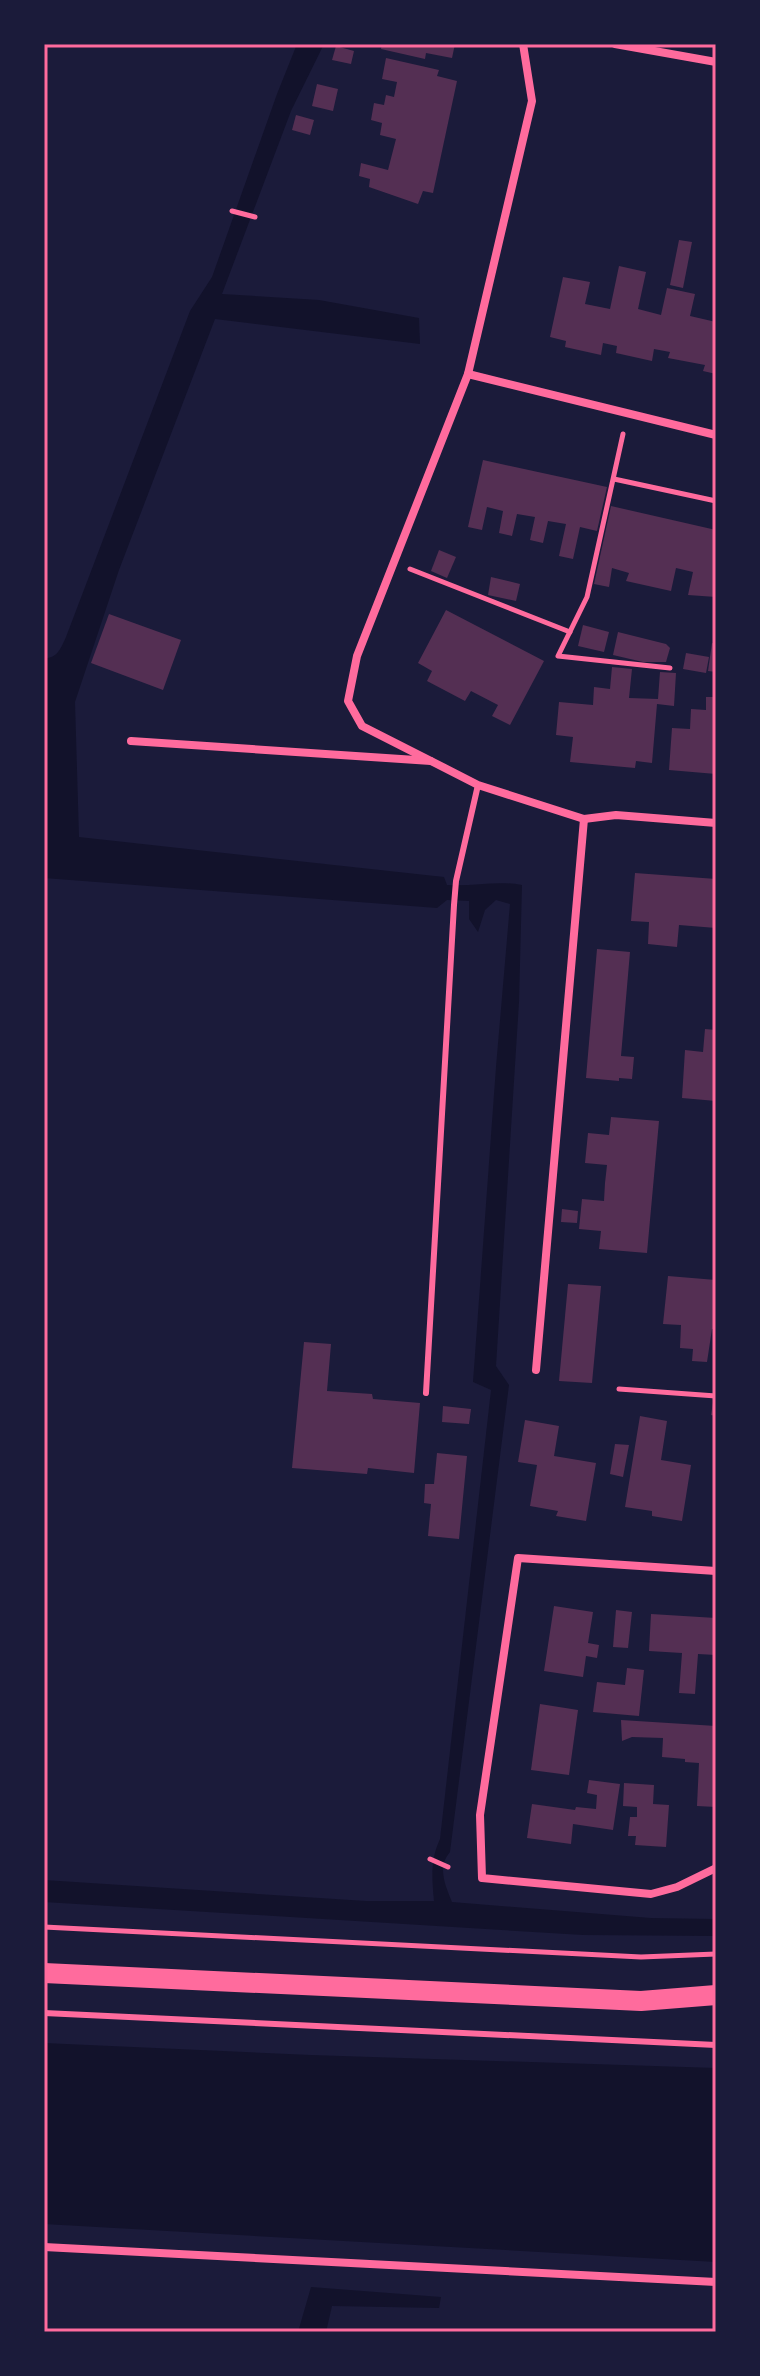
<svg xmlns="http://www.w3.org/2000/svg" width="760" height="2376" viewBox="0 0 760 2376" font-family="Figtree,sans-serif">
	<rect width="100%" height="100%" fill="#1b1b3a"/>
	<g fill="#12122b">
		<path d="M297 44H324L291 111 222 294 319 300 419 318 420 344 215 319 119 570 75 702 79 837 444 877 447 885C473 887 496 880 522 885L519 1002 496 1366 509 1385 450 1852C437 1867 445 1885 452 1902L651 1918 716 1919V1936L583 1935 44 1902V1880L366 1901H434C432 1879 430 1860 440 1839L491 1390 473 1382 496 1067 510 904 496 900 485 910 478 932 469 919V901L447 900 437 908 44 878V658C57 659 61 648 66 637L190 311 212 277 277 94Z"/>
		<polygon points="44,2043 311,2055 716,2068 716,2262 44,2224"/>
		<polygon points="311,2287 441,2297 439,2308 332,2306 326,2332 298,2332"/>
	</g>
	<g fill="#542f53">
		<polygon points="382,44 455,44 452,58 426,53 425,59 381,49"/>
		<polygon points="336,46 354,51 351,64 332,60"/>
		<polygon points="386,58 439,70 437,76 457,81 433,193 423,191 418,204 369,187 370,179 359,176 361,163 388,170 396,139 380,135 382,123 371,120 374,103 384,105 386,95 394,97 397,82 382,79"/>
		<polygon points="317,84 338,89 333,111 312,106"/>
		<polygon points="296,115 314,120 310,135 292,130"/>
		<polygon points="679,240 692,242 683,288 670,285"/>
		<polygon points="619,266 646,272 638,309 661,315 667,288 695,294 690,316 716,322 716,374 703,371 705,365 668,358 670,352 654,349 652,361 616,353 617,346 603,343 601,355 565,347 566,341 550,337 563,277 590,282 585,304 610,309"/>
		<polygon points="483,460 607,487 597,531 580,527 573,559 559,556 566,524 548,521 543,543 530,540 535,517 517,514 512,536 499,533 503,511 487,507 482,530 468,527"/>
		<polygon points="611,506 716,530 716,597 688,595 693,572 676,568 671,591 626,581 629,573 612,568 609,587 594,584"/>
		<polygon points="439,550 456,557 447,578 431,571"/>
		<polygon points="491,577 520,584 516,601 488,595"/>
		<polygon points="446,610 544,661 510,725 492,716 498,705 471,691 465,701 427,681 432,671 418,663"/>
		<polygon points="109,614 181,640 163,690 91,663"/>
		<polygon points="583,625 609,632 604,652 578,646"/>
		<polygon points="618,632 666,644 670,648 666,662 643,662 613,655"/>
		<polygon points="712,643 716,644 716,672 708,671"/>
		<polygon points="686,653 709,657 706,673 683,669"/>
		<polygon points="612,667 632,669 629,698 658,699 660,672 676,673 674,706 657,704 652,763 636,761 635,768 570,762 573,737 556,735 559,702 593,705 594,687 610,689"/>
		<polygon points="706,697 716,697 716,774 669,770 672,728 690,729 691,709 706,710"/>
		<polygon points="635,873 716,879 716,928 679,925 677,947 648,944 649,922 631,921"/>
		<polygon points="597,949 630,952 621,1056 634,1057 632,1079 619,1078 619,1081 586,1078"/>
		<polygon points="705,1029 716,1030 716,1101 682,1098 685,1050 703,1052"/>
		<polygon points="611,1117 659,1121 647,1253 599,1249 601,1231 579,1229 582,1199 604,1201 605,1183 607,1165 585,1163 588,1133 609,1135"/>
		<polygon points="562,1209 578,1211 577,1223 561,1222"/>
		<polygon points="668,1276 716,1280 716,1329 712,1329 707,1362 692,1361 693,1349 680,1348 681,1325 663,1324"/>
		<polygon points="568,1284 601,1286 592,1383 559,1381"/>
		<polygon points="304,1342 331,1344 327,1391 372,1394 373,1399 420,1403 414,1473 368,1468 367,1474 292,1468"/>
		<polygon points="714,1396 716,1396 716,1416 711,1415"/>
		<polygon points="443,1406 471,1409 469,1424 442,1422"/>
		<polygon points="640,1416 667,1421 661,1460 691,1465 682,1521 652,1516 652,1511 625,1507"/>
		<polygon points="525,1420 559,1426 554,1456 596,1463 586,1521 556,1516 558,1511 530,1506 537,1465 518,1462"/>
		<polygon points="615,1444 629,1445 623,1477 610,1474"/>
		<polygon points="437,1453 467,1456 459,1539 428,1536 431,1504 424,1503 425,1484 434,1484"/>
		<polygon points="554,1606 593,1612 588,1643 599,1645 597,1658 586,1656 583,1677 544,1671"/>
		<polygon points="616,1610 632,1612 628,1648 613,1647"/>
		<polygon points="651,1614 716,1618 716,1655 698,1654 695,1694 679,1693 682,1653 649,1651"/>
		<polygon points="627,1668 644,1670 639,1716 593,1712 597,1682 625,1685"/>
		<polygon points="540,1704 578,1710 569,1775 531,1770"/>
		<polygon points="621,1720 716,1726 716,1807 697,1806 699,1763 685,1762 685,1759 662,1757 663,1738 632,1737 622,1741"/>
		<polygon points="589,1780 620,1784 613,1830 573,1824 571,1844 527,1838 532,1804 575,1810 576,1807 596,1809 597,1795 587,1793"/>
		<polygon points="624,1783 654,1785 653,1804 669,1805 666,1847 635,1845 636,1836 628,1836 630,1817 637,1817 637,1807 623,1806"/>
	</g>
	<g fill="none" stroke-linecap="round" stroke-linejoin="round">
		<g stroke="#ff6b9d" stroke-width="5">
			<polyline points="232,211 255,217"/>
			<polyline points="623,434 587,597 558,656 670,668"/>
			<polyline points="614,479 716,501"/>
			<polyline points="410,569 570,632"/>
			<polyline points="619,1389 716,1396"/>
			<polyline points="430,1859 448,1867"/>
			<polyline points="44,1927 641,1957 716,1954"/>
		</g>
		<g stroke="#ff6b9d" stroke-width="6">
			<polyline points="426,1393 454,905 456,881 478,785"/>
			<polyline points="44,2013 716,2045"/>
		</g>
		<g stroke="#ff6b9d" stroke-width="8">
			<polyline points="615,44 716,62"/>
			<polyline points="468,374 716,435"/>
			<polyline points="131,741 431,761 478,785 584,819 616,815 716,823"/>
			<polyline points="431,761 362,726 348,701 357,656 468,374 532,101 523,44"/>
			<polyline points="536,1370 584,819"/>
			<polyline points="716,1571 518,1558 480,1815 482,1878 651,1894 677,1887 716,1868"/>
			<polyline points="44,2247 716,2282"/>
		</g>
		<polyline stroke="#ff6b9d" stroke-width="20" points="44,1973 641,2001 716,1995"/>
	</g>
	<rect width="760" height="2376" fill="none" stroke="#1b1b3a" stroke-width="92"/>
	<rect x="46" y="46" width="668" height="2284" fill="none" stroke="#ff6b9d" stroke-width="3"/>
</svg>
